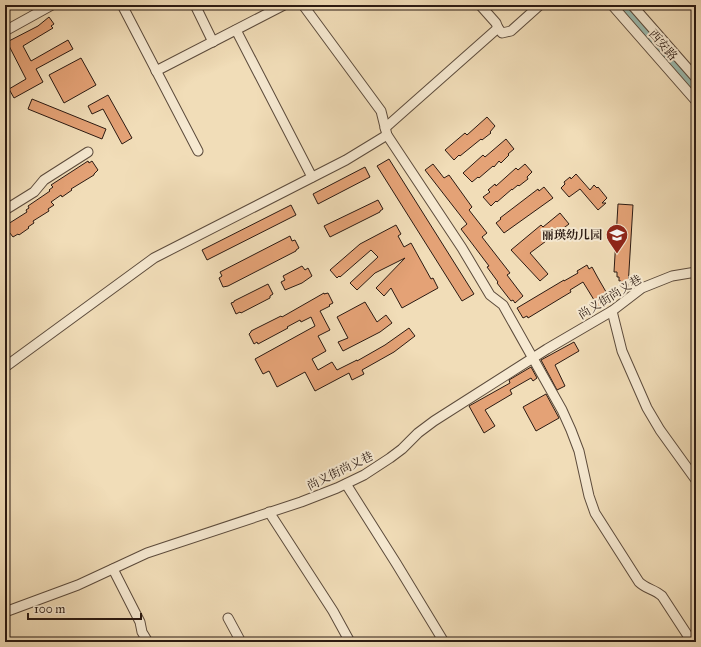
<svg xmlns="http://www.w3.org/2000/svg" width="701" height="647" viewBox="0 0 701 647" font-family="'IM FELL Great Primer','Noto Serif SC',serif">
	<rect width="100%" height="100%" fill="#f1ddb8"/>
	<filter id="stains"><feTurbulence type="fractalNoise" baseFrequency=".005" numOctaves="4"/><feColorMatrix values="0 0 0 0 .2 0 0 0 0 .09 0 0 0 0 .02 0 0 0 .5 -.17"/></filter>
	<radialGradient id="worn" r=".72"><stop offset=".6" stop-color="#630" stop-opacity="0"/><stop offset="1" stop-color="#630" stop-opacity=".3"/></radialGradient>
	<polygon fill="#9bbbb0" stroke="#6e7b71" points="616,5 627,5 696,83 696,95"/>
	<g fill="#e4a276" stroke="#2b1a12">
		<polygon points="49,17 54,24 51,26 53,28 23,46 31,61 68,40 73,49 36,69 43,82 14,98 9,89 26,79 7,42 38,26"/>
		<polygon points="81,58 96,85 64,103 49,75"/>
		<polygon points="108,95 132,138 122,144 103,109 92,114 88,106"/>
		<polygon points="32,99 106,129 102,139 28,109"/>
		<polygon points="487,117 495,126 490,132 491,133 482,140 481,139 460,156 459,155 454,160 445,150 465,133 467,135"/>
		<polygon points="506,139 514,149 508,154 509,155 501,163 499,161 494,167 493,166 479,178 478,177 472,182 463,173 483,155 485,157"/>
		<polygon points="389,159 474,294 462,301 377,166"/>
		<polygon points="88,161 89,163 92,161 98,170 94,174 94,175 71,189 72,190 62,197 61,195 51,202 54,205 48,209 49,211 33,221 34,223 28,227 29,228 19,235 18,234 13,237 6,228 10,226 8,224 27,212 26,210 29,208 28,206 50,191 49,190 53,187 51,185"/>
		<polygon points="433,164 444,178 449,175 472,207 469,210 487,233 482,237 510,273 507,275 523,296 515,303 513,300 511,301 497,283 498,282 487,267 489,266 461,229 467,224 425,170"/>
		<polygon points="525,164 532,172 527,177 528,179 519,186 518,185 512,190 512,189 497,202 496,201 491,206 483,197 490,192 488,190 495,184 496,186 516,168 518,170"/>
		<polygon points="365,167 370,177 318,204 313,194"/>
		<polygon points="576,174 590,190 594,185 597,188 598,187 607,198 602,203 606,203 598,210 580,189 569,197 561,188 565,184 564,182 570,177 571,179"/>
		<polygon points="544,187 553,198 504,233 496,223 501,219 500,218 538,189 539,191"/>
		<polygon points="378,200 383,209 380,211 380,212 330,237 324,226"/>
		<polygon points="618,204 633,205 628,287 621,286 621,281 619,281 619,277 617,277 617,272 614,272"/>
		<polygon points="291,205 296,215 207,260 202,250"/>
		<polygon points="560,213 569,224 530,253 548,274 540,281 511,250 541,225 543,227"/>
		<polygon points="396,225 401,234 398,236 404,247 411,243 431,279 433,278 438,288 402,308 391,288 384,296 376,288 405,258 375,273 357,290 350,283 378,257 371,250 340,277 339,276 337,278 330,270 360,244"/>
		<polygon points="290,236 292,241 295,240 299,248 296,250 296,251 228,286 223,287 219,278 222,276 220,272"/>
		<polygon points="587,265 589,269 592,267 598,278 609,297 607,298 609,302 599,308 583,282 570,290 571,292 561,298 528,318 527,316 523,318 517,308 564,280 564,281 578,273 577,271"/>
		<polygon points="302,266 305,270 308,268 312,276 302,283 285,290 281,282 285,280 283,276"/>
		<polygon points="268,284 273,294 270,296 270,298 241,313 240,312 236,314 231,303 234,302 234,301"/>
		<polygon points="324,293 324,294 328,293 333,303 329,305 330,306 320,311 330,330 318,336 326,351 312,359 318,370 332,362 337,370 357,360 357,361 385,345 409,328 415,336 394,352 362,370 364,374 352,380 349,373 315,391 305,372 277,387 269,371 263,374 255,359 315,326 311,317 301,322 300,320 287,327 288,328 258,344 257,342 254,344 249,334 251,332 251,331 281,316 282,317"/>
		<polygon points="365,302 377,322 386,315 392,323 380,332 343,351 338,342 348,338 337,317"/>
		<polygon points="574,342 579,351 555,365 565,386 557,390 541,360"/>
		<polygon points="531,367 537,378 533,381 531,378 510,390 512,394 485,410 495,426 484,433 469,406 510,383 509,380"/>
		<polygon points="546,394 559,418 536,431 523,407"/>
	</g>
	<g fill="none" stroke-linecap="round" stroke-linejoin="round">
		<g stroke="#5c4b3c" stroke-width="11">
			<g id="minor">
				<polyline points="122,5 198,151"/>
				<polyline points="195,5 213,42"/>
				<path d="M303 5 381 111 387 135 462 248 490 295 503 305 562 410 571 430 579 451 589 496 595 513 639 582C646 589 654 589 662 596L692 642"/>
				<polyline points="480,5 496,23 498,28"/>
				<polyline points="612,5 696,101"/>
				<polyline points="632,5 696,78"/>
				<polyline points="236,30 312,177"/>
				<polyline points="5,31 52,5"/>
				<polyline points="156,71 284,5"/>
				<polyline points="385,128 498,28 502,33 511,31 540,5"/>
				<polyline points="5,210 34,192 44,180 88,152"/>
				<polyline points="612,311 622,351 647,408 660,430 696,480"/>
				<polyline points="5,367 154,258 346,160 387,135"/>
				<polyline points="346,484 396,563 444,642"/>
				<polyline points="269,512 333,611 350,642"/>
				<polyline points="113,569 140,622 142,632 148,642"/>
				<polyline points="5,612 78,585 147,553 301,502 337,488 364,475 390,458 402,449 418,433 434,421 547,349 612,311 642,288 672,276 696,272"/>
				<polyline points="228,618 241,642"/>
			</g>
		</g>
		<use href="#minor" stroke="#f6e9d1" stroke-width="9"/>
	</g>
	<defs>
		<g id="school-pin" transform="scale(1.15)"><path d="M0 17L-7.5 6A9.5 9.5 0 1 1 7.5 6Z" fill="#8f2418" stroke="#f6e9d1"/><path d="M0-5L7-2L0 1L-7-2ZM-4 1L0 2.5L4 1V4Q0 6-4 4Z" fill="#fff"/></g>
	</defs>
	<g fill-rule="evenodd">
		<use href="#school-pin" x="617" y="235"/>
	</g>
	<g text-anchor="middle" dominant-baseline="central" stroke-width="4" stroke-linejoin="round" paint-order="stroke">
		<g font-size="12" fill="#2b1a12" stroke="#f6e9d1">
			<text transform="translate(663 45) rotate(49)">西安路</text>
			<text transform="translate(610 297) rotate(-32)">尚义街尚义巷</text>
			<text transform="translate(340 471) rotate(-26)">尚义街尚义巷</text>
		</g>
		<g font-size="12" font-weight="bold" fill="#2b1a12" stroke="#f6e9d1" text-anchor="end">
			<text x="602" y="235">丽瑛幼儿园</text>
		</g>
	</g>
	<rect width="701" height="647" fill="none" stroke="#f1ddb8" stroke-width="20"/>
	<rect x="6" y="6" width="689" height="635" fill="none" stroke="#2b1a12" stroke-width="2"/>
	<rect x="10" y="10" width="681" height="627" fill="none" stroke="#2b1a12"/>
	<path d="M28 613v6h113v-6" fill="none" stroke="#2b1a12" stroke-width="2"/>
	<text x="34" y="613" font-size="12" fill="#2b1a12" stroke="#f6e9d1" stroke-width="3" paint-order="stroke">100 m</text>
	<rect width="100%" height="100%" filter="url(#stains)"/>
	<rect width="100%" height="100%" fill="url(#worn)"/>
</svg>
